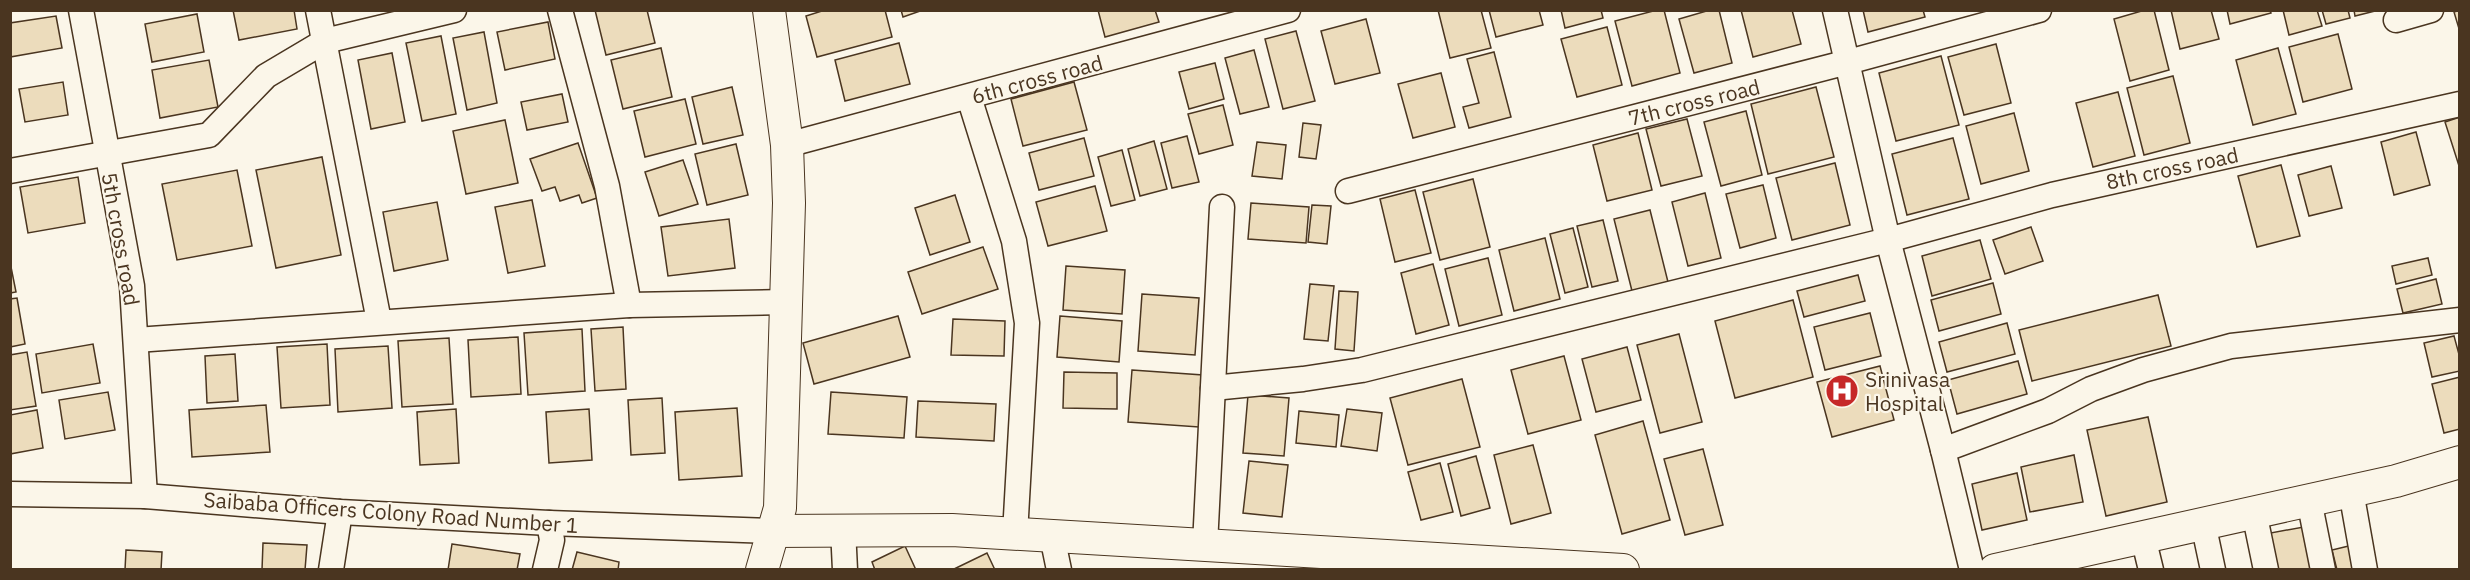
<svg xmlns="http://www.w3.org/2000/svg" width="2470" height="580" viewBox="0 0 2470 580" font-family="'IBM Plex Sans',sans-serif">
	<rect width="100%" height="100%" fill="#fbf6e9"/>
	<g fill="#ecdcbc" stroke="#4a3520" stroke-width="1.5">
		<polygon points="233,10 294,10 297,29 239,40"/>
		<polygon points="595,10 647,10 655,43 606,55"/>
		<polygon points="825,10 885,10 892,37 817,57 806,16"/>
		<polygon points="901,10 923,10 903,17"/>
		<polygon points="1098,10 1155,10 1159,22 1105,37"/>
		<polygon points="1438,10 1481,10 1491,48 1450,58"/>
		<polygon points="1489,10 1539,10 1543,25 1496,37"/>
		<polygon points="1561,10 1601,10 1603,18 1565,28"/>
		<polygon points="1657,10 1664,10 1680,73 1632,86 1615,21"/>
		<polygon points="1710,10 1719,10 1732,63 1694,73 1679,19"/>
		<polygon points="1741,10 1792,10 1801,44 1753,57"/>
		<polygon points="1863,10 1923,10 1925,17 1868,32"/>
		<polygon points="2145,10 2154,10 2169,70 2130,81 2114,19"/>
		<polygon points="2171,10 2211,10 2219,39 2180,49"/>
		<polygon points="2227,10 2270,10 2271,13 2230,24"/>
		<polygon points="2283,10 2317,10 2322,26 2289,35"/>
		<polygon points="2322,10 2348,10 2350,18 2326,24"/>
		<polygon points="2354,10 2379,10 2355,16"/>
		<polygon points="2460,10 2460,32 2454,12"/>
		<polygon points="197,14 204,52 152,62 145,24"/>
		<polygon points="56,16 62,48 10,57 10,23"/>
		<polygon points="1366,19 1380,73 1335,84 1321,31"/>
		<polygon points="548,22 555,59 505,70 497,32"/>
		<polygon points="1607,27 1622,85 1577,97 1561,39"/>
		<polygon points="1296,31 1315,101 1283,109 1265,39"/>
		<polygon points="484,32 497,103 467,110 453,38"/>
		<polygon points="2338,34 2352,89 2303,102 2289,47"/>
		<polygon points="441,36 456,114 422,121 406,43"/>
		<polygon points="899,43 910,84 845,101 835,60"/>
		<polygon points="1996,44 2011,103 1964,115 1948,57"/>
		<polygon points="661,48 672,97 623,109 611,60"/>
		<polygon points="2278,48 2296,114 2253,125 2236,60"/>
		<polygon points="1254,50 1269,107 1240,114 1225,58"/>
		<polygon points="1494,52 1511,117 1469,128 1463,107 1479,103 1467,59"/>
		<polygon points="392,53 405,122 371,129 358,60"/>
		<polygon points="1941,56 1959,125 1896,141 1879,73"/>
		<polygon points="209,60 218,107 160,118 152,70"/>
		<polygon points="1215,63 1224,99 1189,109 1179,72"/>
		<polygon points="1441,73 1455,127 1413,138 1398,84"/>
		<polygon points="2173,76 2190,143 2144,155 2127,88"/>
		<polygon points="63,82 68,115 25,122 19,89"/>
		<polygon points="1074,82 1087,130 1023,146 1011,99"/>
		<polygon points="732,87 743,135 703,144 692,97"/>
		<polygon points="1816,87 1834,157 1768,174 1751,104"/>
		<polygon points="2118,92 2135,156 2093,167 2076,103"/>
		<polygon points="562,94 568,122 527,130 521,102"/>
		<polygon points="685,99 696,144 645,157 634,111"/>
		<polygon points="1223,105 1233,145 1199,154 1188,114"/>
		<polygon points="1746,111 1762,175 1721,186 1704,122"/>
		<polygon points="2014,113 2029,171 1981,184 1966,126"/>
		<polygon points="2460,117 2460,169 2445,122"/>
		<polygon points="1687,119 1702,176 1661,186 1646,129"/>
		<polygon points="505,120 518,183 466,194 453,131"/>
		<polygon points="1303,123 1321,125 1316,159 1299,157"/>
		<polygon points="2416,132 2430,185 2394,195 2381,142"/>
		<polygon points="1638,133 1652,190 1607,201 1593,145"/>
		<polygon points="1187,136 1199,182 1172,188 1161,143"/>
		<polygon points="1084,138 1094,176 1039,190 1029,153"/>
		<polygon points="1953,138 1969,199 1907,215 1892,154"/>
		<polygon points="1154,141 1167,189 1140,196 1128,149"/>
		<polygon points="1257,142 1286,145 1282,179 1252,176"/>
		<polygon points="578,143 597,198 582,203 579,195 560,201 555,187 542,191 530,159"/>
		<polygon points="736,144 748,195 707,205 695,154"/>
		<polygon points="1122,150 1135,200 1111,206 1098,157"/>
		<polygon points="322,157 341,255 276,268 256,170"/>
		<polygon points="683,160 698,204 659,216 645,172"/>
		<polygon points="1835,163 1850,225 1792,240 1776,178"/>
		<polygon points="2281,165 2300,236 2257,247 2238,176"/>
		<polygon points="2331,166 2342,208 2309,216 2298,175"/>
		<polygon points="237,170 252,246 177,260 162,184"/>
		<polygon points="78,177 85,223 28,233 20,187"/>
		<polygon points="1473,179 1490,247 1440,260 1423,192"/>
		<polygon points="1763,185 1776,238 1740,248 1726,194"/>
		<polygon points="1095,186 1107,231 1048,246 1036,202"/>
		<polygon points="1415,190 1431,253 1395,262 1380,199"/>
		<polygon points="1705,193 1721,258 1688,266 1672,202"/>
		<polygon points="955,195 970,242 930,255 915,208"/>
		<polygon points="532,200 545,266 508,273 495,207"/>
		<polygon points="437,202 448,260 394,271 383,212"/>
		<polygon points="1251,203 1309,207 1306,243 1248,239"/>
		<polygon points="1312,205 1331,206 1327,244 1308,242"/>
		<polygon points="1650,210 1668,282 1632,291 1614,219"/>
		<polygon points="729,219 735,268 668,276 661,227"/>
		<polygon points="1603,220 1618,281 1592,287 1577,226"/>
		<polygon points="2031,227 2043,261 2005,274 1993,240"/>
		<polygon points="1573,228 1588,287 1565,293 1550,234"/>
		<polygon points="1545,238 1560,299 1514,311 1499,250"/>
		<polygon points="1980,240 1991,279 1932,296 1922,256"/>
		<polygon points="983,247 998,289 922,314 908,272"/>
		<polygon points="1488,258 1502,315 1459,326 1445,269"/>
		<polygon points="2428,258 2432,275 2396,284 2392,266"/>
		<polygon points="10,262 16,292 10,293"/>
		<polygon points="1433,264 1449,325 1416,334 1401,273"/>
		<polygon points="1066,266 1125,270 1122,314 1063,310"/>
		<polygon points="1858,275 1865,301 1804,317 1797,291"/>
		<polygon points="2436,279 2442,304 2403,313 2397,289"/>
		<polygon points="1993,283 2001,314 1939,331 1931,300"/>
		<polygon points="1310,284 1334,286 1328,341 1304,339"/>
		<polygon points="1339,291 1358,292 1354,351 1335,349"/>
		<polygon points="1142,294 1199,298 1195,355 1138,351"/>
		<polygon points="2158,295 2171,346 2032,381 2019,330"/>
		<polygon points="17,298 25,344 10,347 10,299"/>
		<polygon points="1793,300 1813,377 1735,398 1715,321"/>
		<polygon points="1870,313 1881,356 1825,370 1814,327"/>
		<polygon points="898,316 910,357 814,384 803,343"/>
		<polygon points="1060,316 1122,321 1119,362 1057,357"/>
		<polygon points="953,319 1005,321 1004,356 951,355"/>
		<polygon points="2007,323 2015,354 1947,372 1939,342"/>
		<polygon points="623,327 626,389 595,391 591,329"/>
		<polygon points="582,329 585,391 528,395 524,333"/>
		<polygon points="1679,334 1702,422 1660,433 1637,345"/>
		<polygon points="2454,336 2460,358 2460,371 2432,377 2424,343"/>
		<polygon points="518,337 521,394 471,397 468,340"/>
		<polygon points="449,338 453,404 402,407 398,341"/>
		<polygon points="93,344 100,383 42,393 36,354"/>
		<polygon points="327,344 330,405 281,408 277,347"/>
		<polygon points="388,346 392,408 338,412 335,349"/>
		<polygon points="1627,347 1641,400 1596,412 1582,359"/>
		<polygon points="27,352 36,406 10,410 10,355"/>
		<polygon points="235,354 238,401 207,403 205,356"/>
		<polygon points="1564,356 1581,420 1528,434 1511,370"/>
		<polygon points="2018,361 2027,394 1957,414 1948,380"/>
		<polygon points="1880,366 1894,420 1832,437 1817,382"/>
		<polygon points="1132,370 1203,375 1199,427 1128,422"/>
		<polygon points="1064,372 1117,373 1117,409 1063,408"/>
		<polygon points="2460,377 2460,429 2444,433 2432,384"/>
		<polygon points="1462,379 1480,447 1408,465 1390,398"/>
		<polygon points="108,392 115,430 65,439 59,400"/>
		<polygon points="831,392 907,397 904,438 828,434"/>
		<polygon points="1248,395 1289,398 1284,456 1243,453"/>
		<polygon points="662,398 665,453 631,455 628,400"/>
		<polygon points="918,401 996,404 994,441 916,437"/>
		<polygon points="266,405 270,452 192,457 189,410"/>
		<polygon points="737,408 742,476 679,480 675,412"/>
		<polygon points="456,409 459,463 420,465 417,412"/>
		<polygon points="589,409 592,460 549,463 546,412"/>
		<polygon points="1347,409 1382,413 1377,451 1341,446"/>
		<polygon points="37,410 43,448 10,454 10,415"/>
		<polygon points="1299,411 1339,415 1336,447 1296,443"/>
		<polygon points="2148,417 2167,502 2106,516 2087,430"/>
		<polygon points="1643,421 1670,520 1622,534 1595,435"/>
		<polygon points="1533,445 1551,513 1511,524 1494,455"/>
		<polygon points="1703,449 1723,525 1685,535 1664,459"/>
		<polygon points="2074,455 2083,502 2030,512 2021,467"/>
		<polygon points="1476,456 1490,508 1461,516 1448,464"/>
		<polygon points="1249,461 1288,465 1282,517 1243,513"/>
		<polygon points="1440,463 1453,512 1421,520 1408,472"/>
		<polygon points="2017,473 2027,520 1982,530 1972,484"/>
		<polygon points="2309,526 2317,570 2272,570 2265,534"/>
		<polygon points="263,543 307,545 305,570 262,570"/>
		<polygon points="452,544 520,554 517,570 448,570"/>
		<polygon points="2357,544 2363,570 2337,570 2332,550"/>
		<polygon points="905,546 916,570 875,570 872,562"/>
		<polygon points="126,550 162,552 161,570 125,570"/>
		<polygon points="577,552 619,562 618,570 572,570"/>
		<polygon points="987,553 995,570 952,570"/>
	</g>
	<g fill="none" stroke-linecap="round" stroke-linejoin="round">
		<g stroke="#4a3520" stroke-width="27">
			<g id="minor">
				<polyline points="81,10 132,286 145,496"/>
				<polyline points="318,10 379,321"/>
				<polyline points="560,10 607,186 629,305"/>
				<polyline points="1835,10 1888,240 1943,450 1972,570"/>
				<polyline points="2396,20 2431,10"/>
				<polyline points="969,97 1014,241 1027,323 1015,534"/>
				<polyline points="787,145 1288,10"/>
				<polyline points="10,171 209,135 266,76 325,41 454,10"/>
				<polyline points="1348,191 1848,62 2039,10"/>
				<polyline points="136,340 629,305 786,302"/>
				<polyline points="1213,388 1303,379 1362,370 1888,240 2052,195 2460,104"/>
				<polyline points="1943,450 2048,411 2091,389 2143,370 2231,346 2460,320"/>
				<polyline points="2351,491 2365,570"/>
				<polyline points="10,494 145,496 340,512 549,523 772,531"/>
				<polyline points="2309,500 2323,570"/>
				<polyline points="2254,512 2266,570"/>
				<polyline points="2203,523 2213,570"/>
				<polyline points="843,529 845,570"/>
				<polyline points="1052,536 1059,570"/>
				<polyline points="2143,537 2151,570"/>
				<polyline points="1205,545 1222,207"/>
				<polyline points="331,570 340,512"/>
				<polyline points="545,570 552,540 549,523"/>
			</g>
		</g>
		<g stroke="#4a3520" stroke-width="34">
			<g id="tertiary">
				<polyline points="772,531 952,530 1623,570"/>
				<polyline points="762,570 780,508 789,203 787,145 769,10"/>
				<polyline points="1995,570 2396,481 2460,462"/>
			</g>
		</g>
		<use href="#minor" stroke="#fbf6e9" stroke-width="24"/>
		<use href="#tertiary" stroke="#fbf6e9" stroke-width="32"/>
	</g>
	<defs>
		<g id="hospital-disc" transform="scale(1.725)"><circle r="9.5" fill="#c62828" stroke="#fbf6e9"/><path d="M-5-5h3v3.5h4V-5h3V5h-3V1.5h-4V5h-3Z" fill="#fff"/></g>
	</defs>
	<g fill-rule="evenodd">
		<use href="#hospital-disc" x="1842" y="391"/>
	</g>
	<g text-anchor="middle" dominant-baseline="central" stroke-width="4.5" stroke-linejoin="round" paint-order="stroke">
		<g font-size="21" fill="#4a3520" stroke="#fbf6e9">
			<text transform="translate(1037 79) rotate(-15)">6th cross road</text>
			<text transform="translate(1694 102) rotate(-14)">7th cross road</text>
			<text transform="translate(2172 168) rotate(-12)">8th cross road</text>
			<text transform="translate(121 239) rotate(80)">5th cross road</text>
			<text transform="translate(391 512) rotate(4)">Saibaba Officers Colony Road Number 1</text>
		</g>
		<g font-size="21" fill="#4a3520" stroke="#fbf6e9" text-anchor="start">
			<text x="1865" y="379">Srinivasa<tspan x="1865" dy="24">Hospital</tspan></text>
		</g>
	</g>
	<rect width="2470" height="580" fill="none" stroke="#4a3520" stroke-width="24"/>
</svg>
